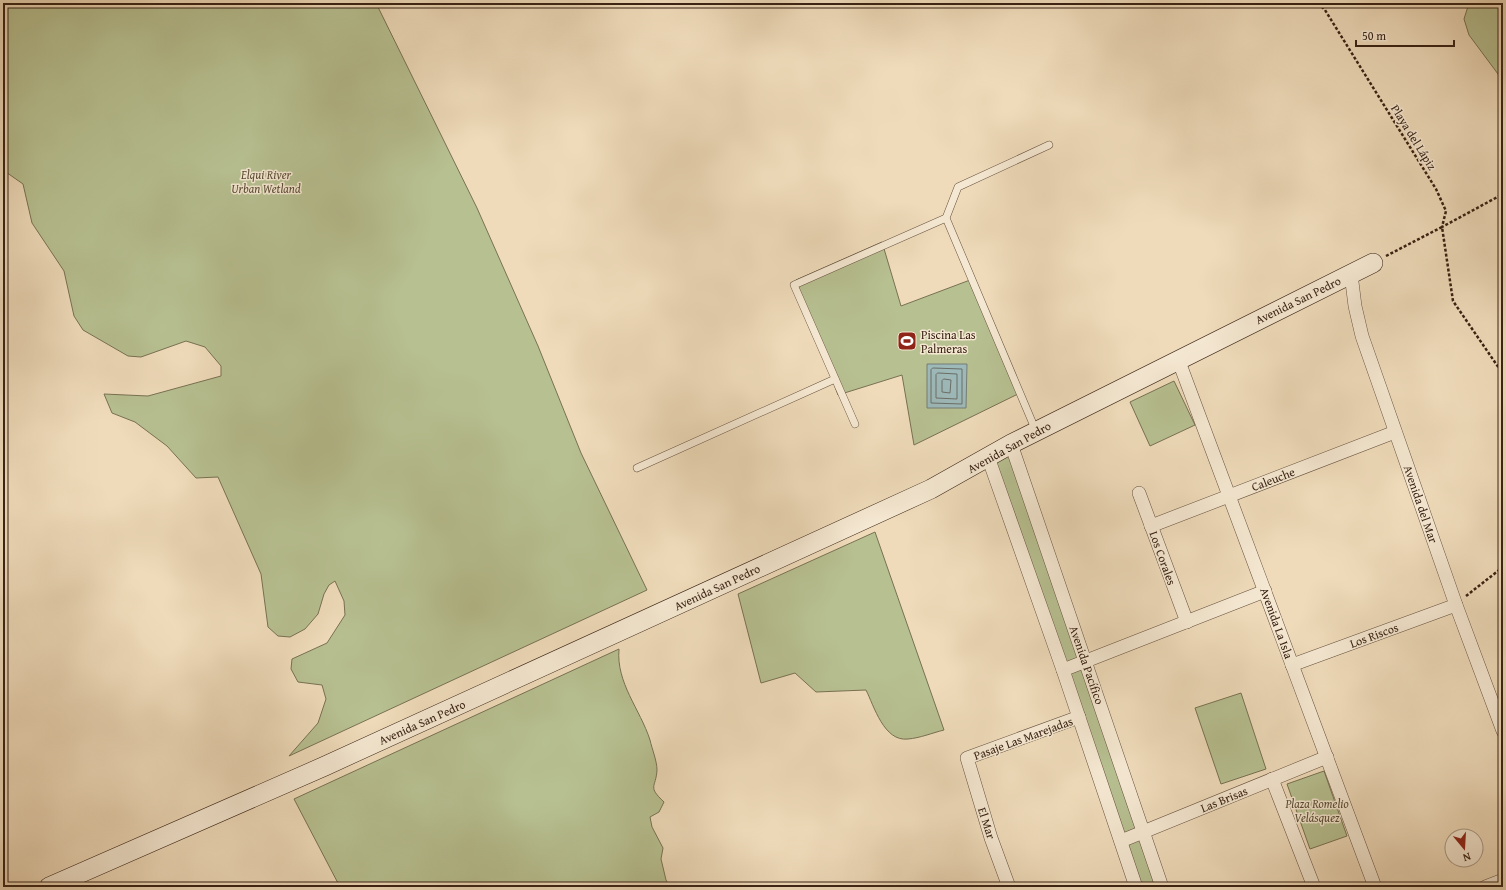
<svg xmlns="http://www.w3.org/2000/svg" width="1506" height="890" viewBox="0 0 1506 890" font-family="'Gentium Book Plus',serif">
	<rect width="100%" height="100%" fill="#efdbba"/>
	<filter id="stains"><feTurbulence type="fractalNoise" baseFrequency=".005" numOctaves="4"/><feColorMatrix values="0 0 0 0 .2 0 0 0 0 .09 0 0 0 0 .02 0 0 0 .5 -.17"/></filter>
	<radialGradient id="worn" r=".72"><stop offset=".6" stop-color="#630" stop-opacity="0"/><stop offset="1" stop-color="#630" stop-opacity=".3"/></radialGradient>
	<g fill="#b7c091" stroke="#787152">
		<polygon points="3,3 376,3 477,208 538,346 581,453 647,590 289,756 318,723 326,699 322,685 298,682 291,669 292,659 327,643 345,615 344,601 335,581 329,585 324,594 318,614 305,629 290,637 278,636 268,627 261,574 218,477 196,478 167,446 135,422 112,413 104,394 148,396 221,376 221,366 205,347 186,341 141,357 128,356 83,330 74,316 64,271 32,223 23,184 3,170"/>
		<polygon points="1469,3 1503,3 1503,86 1498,74 1469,35 1464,19"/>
		<polygon points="882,242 901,306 970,280 1020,393 914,445 902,375 838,395 796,280"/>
		<polygon points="1174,381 1195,425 1150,446 1130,402"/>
		<polygon points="1008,452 1157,887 1141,887 995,459"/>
		<path d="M875 532 944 730C932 733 920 738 908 739 884 742 874 706 866 690L816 692 795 673 761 683 738 594Z"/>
		<path d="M619 649C616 683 640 709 650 740 652 749 657 761 657 770 656 788 647 786 664 802L659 812 650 817 652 827 663 848 661 859 666 880 670 887H340L294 799Z"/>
		<polygon points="1241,693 1266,769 1221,784 1195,708"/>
		<polygon points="1324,771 1347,836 1310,849 1287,784"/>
	</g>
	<polygon fill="#9db9b9" stroke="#757d77" points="927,364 967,364 966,408 927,408"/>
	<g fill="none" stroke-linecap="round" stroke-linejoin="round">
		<g stroke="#6b6e66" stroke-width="1">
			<polygon points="933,368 962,369 962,404 931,403 931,370"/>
			<polygon points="938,373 957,374 957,399 936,398 936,375"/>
			<polygon points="944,379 951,380 950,393 942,392 942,381"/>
		</g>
		<g stroke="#66503e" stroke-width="8">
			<g id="lane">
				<polyline points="855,424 794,285 946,218"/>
				<polyline points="1036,431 946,218 958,187 1049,145"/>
				<polyline points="637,468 835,379"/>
			</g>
		</g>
		<g stroke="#66503e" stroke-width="14">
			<g id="street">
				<polyline points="1351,274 1355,306 1362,336 1456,605 1503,731"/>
				<polyline points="1178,359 1375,887"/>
				<polyline points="1011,444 1162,887"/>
				<polyline points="988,457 1063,670 1136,887"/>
				<polyline points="1139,493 1187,622"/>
				<polyline points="1151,526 1395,432"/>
				<polyline points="1292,665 1456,605"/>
				<polyline points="1063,670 1265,591"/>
				<polyline points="1272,779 1314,887"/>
				<polyline points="1121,841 1327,757"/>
				<polyline points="1009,887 991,838 967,758 1079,717"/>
				<polyline points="1485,887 1503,880"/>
			</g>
		</g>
		<g stroke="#392214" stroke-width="20">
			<polyline id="secondary" points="49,887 325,766 931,489 1011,444 1373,263"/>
		</g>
		<g stroke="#392214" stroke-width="2.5" stroke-dasharray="3 2" stroke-linecap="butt">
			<polyline points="1318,3 1325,10 1436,189 1446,211 1442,227 1503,194"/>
			<polyline points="1386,256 1442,227 1453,301 1503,374"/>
			<polyline points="1466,596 1503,567"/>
		</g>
		<use href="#lane" stroke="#f5e8d2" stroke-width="7"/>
		<use href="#street" stroke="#f5e8d2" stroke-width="13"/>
		<use href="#secondary" stroke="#f5e8d2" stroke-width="19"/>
	</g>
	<defs>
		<g id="stadium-square" transform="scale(1)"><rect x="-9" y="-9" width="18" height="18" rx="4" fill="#8f2418" stroke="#f5e8d2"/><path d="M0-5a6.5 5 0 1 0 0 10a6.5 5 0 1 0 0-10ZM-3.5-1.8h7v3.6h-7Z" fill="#fff"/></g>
	</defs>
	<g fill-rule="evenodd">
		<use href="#stadium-square" x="907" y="341"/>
	</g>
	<g text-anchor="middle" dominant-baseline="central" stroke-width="3" stroke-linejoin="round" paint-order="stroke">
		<g font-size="12" fill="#392214" stroke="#f5e8d2">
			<text transform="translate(1414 137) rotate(58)">Playa del Lápiz</text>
			<text transform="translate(1298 300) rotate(-26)">Avenida San Pedro</text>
			<text transform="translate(1009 447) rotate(-29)">Avenida San Pedro</text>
			<text transform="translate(1273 479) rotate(-21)">Caleuche</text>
			<text transform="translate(1421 504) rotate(71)">Avenida del Mar</text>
			<text transform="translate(1163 558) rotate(70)">Los Corales</text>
			<text transform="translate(717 587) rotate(-25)">Avenida San Pedro</text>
			<text transform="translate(1277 623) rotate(70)">Avenida La Isla</text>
			<text transform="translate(1374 635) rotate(-20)">Los Riscos</text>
			<text transform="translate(1087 665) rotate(71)">Avenida Pacífico</text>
			<text transform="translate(422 722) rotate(-24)">Avenida San Pedro</text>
			<text transform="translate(1023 738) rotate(-20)">Pasaje Las Marejadas</text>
			<text transform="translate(1224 799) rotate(-22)">Las Brisas</text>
			<text transform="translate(987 823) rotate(72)">El Mar</text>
		</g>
		<g font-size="12" font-style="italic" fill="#584a33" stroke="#f5e8d2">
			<text x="266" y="174">Elqui River<tspan x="266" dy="14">Urban Wetland</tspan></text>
			<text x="1317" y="803">Plaza Romelio<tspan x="1317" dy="14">Velásquez</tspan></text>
		</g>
		<g font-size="12" fill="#392214" stroke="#f5e8d2" text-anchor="start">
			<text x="921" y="334">Piscina Las<tspan x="921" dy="14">Palmeras</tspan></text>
		</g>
	</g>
	<rect width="1506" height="890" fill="none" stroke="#efdbba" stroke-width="16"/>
	<rect x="4" y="4" width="1498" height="882" fill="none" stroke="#392214" stroke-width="2"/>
	<rect x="8" y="8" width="1490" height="874" fill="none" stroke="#392214"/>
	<g transform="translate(1464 848) rotate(162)"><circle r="19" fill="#f5e8d2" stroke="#aa9986"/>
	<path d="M0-3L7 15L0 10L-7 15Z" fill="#8f2418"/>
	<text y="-6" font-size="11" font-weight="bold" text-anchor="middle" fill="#392214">N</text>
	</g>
	<path d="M1356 40v6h98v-6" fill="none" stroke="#392214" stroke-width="2"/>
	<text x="1362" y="40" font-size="12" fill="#392214" stroke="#f5e8d2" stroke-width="3" paint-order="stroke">50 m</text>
	<rect width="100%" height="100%" filter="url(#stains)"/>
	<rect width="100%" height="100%" fill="url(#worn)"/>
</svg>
